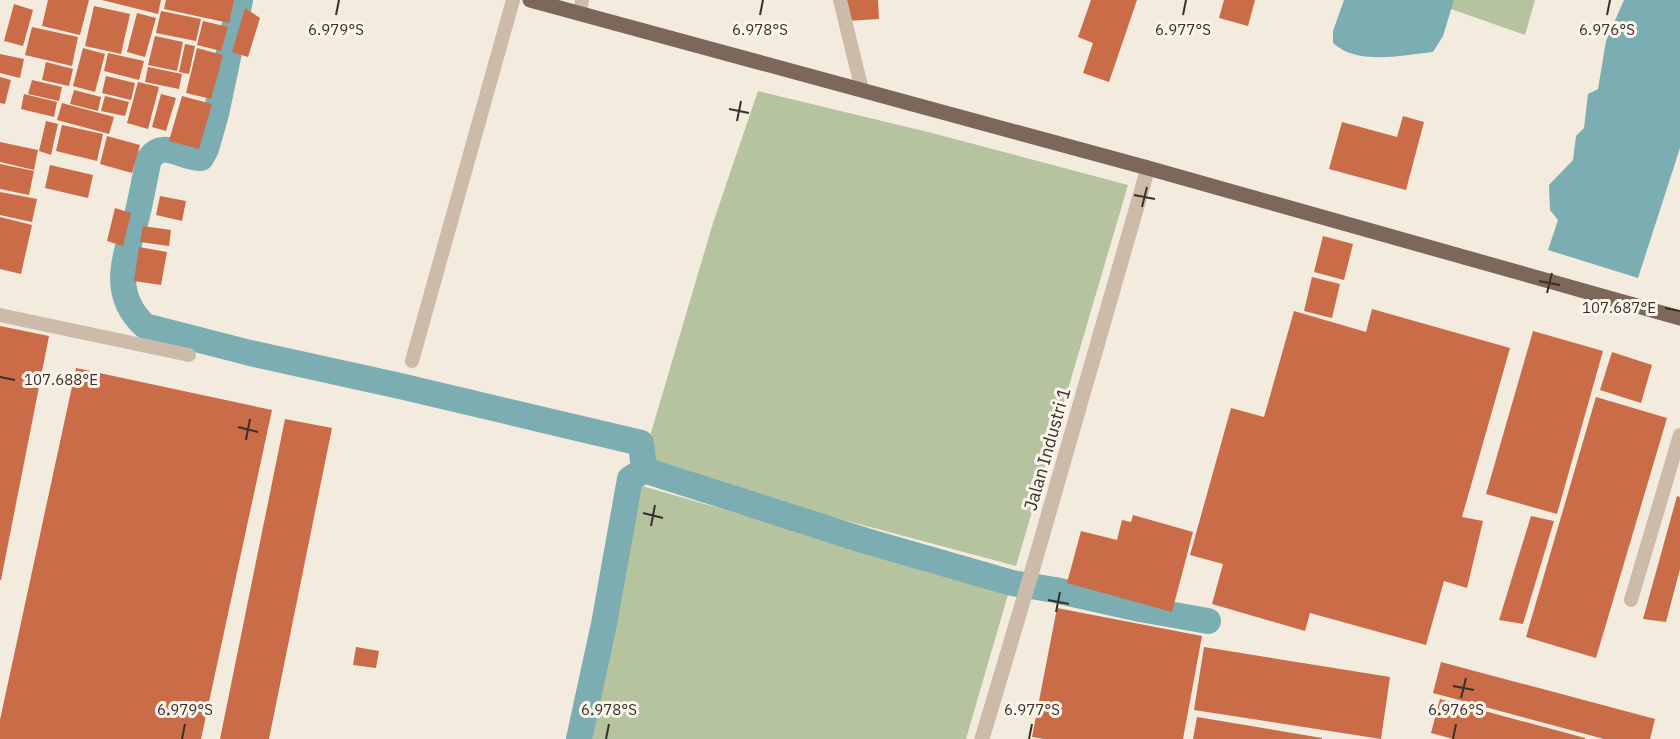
<svg xmlns="http://www.w3.org/2000/svg" width="1680" height="739" viewBox="0 0 1680 739" font-family="'IBM Plex Sans',sans-serif">
	<rect width="100%" height="100%" fill="#f4ebdf"/>
	<g fill="#b5c49e">
		<polygon points="1454,0 1535,0 1525,35 1451,9"/>
		<polygon points="758,91 932,133 1128,185 1016,566 784,504 649,461 650,436 713,223"/>
		<polygon points="642,486 1009,591 966,739 589,739 629,538"/>
	</g>
	<g fill="#7cadb2">
		<path d="M1344 0H1454L1443 36 1433 52C1402 55 1358 66 1333 43V31Z"/>
		<polygon points="1624,0 1680,0 1680,148 1638,278 1548,250 1558,220 1550,210 1549,185 1573,160 1576,136 1584,128 1588,94 1598,89 1606,41"/>
	</g>
	<g fill="none" stroke-linecap="round" stroke-linejoin="round">
		<g stroke="#7cadb2" stroke-width="26">
			<path d="M240 0 216 114 206 149 201 158C181 158 164 139 149 159 144 180 141 202 135 223 124 260 111 295 145 326L250 353 400 386 641 443 644 470 866 541 1012 583 1055 590 1140 609 1208 621"/>
			<polyline points="579,739 604,624 630,479 644,470"/>
		</g>
	</g>
	<g fill="#c96c47">
		<polygon points="48,0 89,0 80,35 42,26"/>
		<polygon points="102,0 161,0 158,14"/>
		<polygon points="166,0 234,0 229,23 164,9"/>
		<polygon points="846,0 878,0 879,19 847,21"/>
		<polygon points="1091,0 1137,0 1109,82 1083,73 1093,43 1078,37"/>
		<polygon points="1224,0 1255,0 1248,26 1219,18"/>
		<polygon points="14,4 33,10 23,46 4,41"/>
		<polygon points="94,6 130,14 121,54 85,46"/>
		<polygon points="245,8 260,18 248,57 232,52"/>
		<polygon points="161,11 201,19 196,41 156,33"/>
		<polygon points="137,13 156,18 145,57 127,52"/>
		<polygon points="203,21 228,27 221,51 197,45"/>
		<polygon points="32,27 78,37 72,66 25,55"/>
		<polygon points="155,36 183,42 177,71 148,65"/>
		<polygon points="185,44 195,46 189,74 179,72"/>
		<polygon points="83,48 105,54 95,92 73,86"/>
		<polygon points="197,48 223,55 211,99 186,93"/>
		<polygon points="108,53 144,61 139,80 104,71"/>
		<polygon points="0,54 24,59 20,78 0,73"/>
		<polygon points="46,62 73,69 69,86 42,80"/>
		<polygon points="148,67 182,74 179,89 145,82"/>
		<polygon points="106,76 135,83 131,100 102,93"/>
		<polygon points="0,77 11,80 5,104 0,103"/>
		<polygon points="32,80 62,87 59,101 28,94"/>
		<polygon points="138,82 159,87 148,129 127,123"/>
		<polygon points="74,90 101,97 98,111 70,104"/>
		<polygon points="24,94 57,102 54,117 21,109"/>
		<polygon points="161,94 176,98 166,131 152,127"/>
		<polygon points="105,96 129,102 125,116 101,111"/>
		<polygon points="182,96 212,104 199,149 169,141"/>
		<polygon points="62,103 114,117 109,134 57,120"/>
		<polygon points="1403,116 1424,122 1406,190 1329,169 1342,122 1397,137"/>
		<polygon points="46,121 58,124 51,155 39,151"/>
		<polygon points="62,125 103,134 97,161 56,151"/>
		<polygon points="107,136 140,145 132,173 100,164"/>
		<polygon points="0,142 38,150 34,170 0,162"/>
		<polygon points="0,164 34,171 29,195 0,189"/>
		<polygon points="50,165 93,175 88,198 45,188"/>
		<polygon points="0,192 37,199 32,222 0,215"/>
		<polygon points="160,196 186,201 182,221 156,215"/>
		<polygon points="115,208 131,213 123,246 107,241"/>
		<polygon points="0,217 32,225 21,274 0,269"/>
		<polygon points="143,226 171,230 169,246 140,242"/>
		<polygon points="1323,236 1353,244 1344,280 1314,272"/>
		<polygon points="139,247 167,252 161,285 134,281"/>
		<polygon points="1312,277 1340,284 1332,318 1304,311"/>
		<polygon points="1372,309 1510,348 1462,517 1483,521 1467,588 1444,581 1426,645 1310,613 1305,631 1212,604 1223,564 1190,555 1231,408 1264,417 1294,311 1366,332"/>
		<polygon points="0,326 49,336 1,580 0,580"/>
		<polygon points="1533,331 1603,351 1557,514 1486,494"/>
		<polygon points="1612,352 1652,365 1641,403 1600,390"/>
		<polygon points="76,368 272,410 201,739 0,739 0,720"/>
		<polygon points="1596,397 1667,418 1596,658 1526,637"/>
		<polygon points="285,419 332,428 269,739 220,739"/>
		<polygon points="1677,496 1680,497 1680,569 1666,622 1643,619"/>
		<polygon points="1133,515 1193,532 1172,612 1067,583 1081,531 1117,540 1122,520 1131,522"/>
		<polygon points="1531,516 1554,521 1523,624 1499,620"/>
		<polygon points="1057,608 1202,636 1183,739 1044,739 1032,737"/>
		<polygon points="356,647 379,651 376,668 353,665"/>
		<polygon points="1204,647 1390,677 1381,739 1194,710"/>
		<polygon points="1441,662 1655,719 1650,739 1604,739 1433,693"/>
		<polygon points="1440,699 1585,738 1585,739 1453,739 1431,733"/>
		<polygon points="1197,717 1322,738 1322,739 1193,739"/>
	</g>
	<g fill="none" stroke-linecap="round" stroke-linejoin="round">
		<g stroke="#cdbbaa" stroke-width="14">
			<polyline points="840,0 862,90"/>
			<polyline points="580,13 582,0"/>
			<polyline points="0,315 189,355"/>
			<polyline points="412,361 513,0"/>
			<polyline points="1631,600 1680,435"/>
		</g>
		<polyline stroke="#cdbbaa" stroke-width="15" points="982,739 1035,561 1148,168"/>
		<polyline stroke="#7c675a" stroke-width="15" points="530,0 1148,168 1680,318"/>
	</g>
	<path fill="none" stroke="#3a2f2a" stroke-width="2" d="M336 15 339 0M760 15 763 0M1183 15 1186 0M1607 15 1610 0M729 109 749 113M737 121 741 101M1134 195 1155 199M1142 207 1147 187M1539 281 1560 285M1547 293 1552 273M1665 308 1680 311M0 377 15 380M238 427 258 432M246 440 250 419M643 513 663 518M651 526 655 505M1048 600 1069 604M1056 612 1060 592M1453 686 1474 690M1461 698 1466 678M182 739 185 724M606 739 609 724M1029 739 1032 724M1453 739 1456 724"/>
	<g text-anchor="middle" dominant-baseline="central" stroke-width="6" stroke-linejoin="round" paint-order="stroke">
		<g font-size="18" fill="#3a2f2a" stroke="#fbf4eb">
			<text transform="translate(1047 449) rotate(-74)">Jalan Industri 1</text>
		</g>
	</g>
	<g font-size="15" text-anchor="middle" fill="#3a2f2a" stroke="#fbf4eb" stroke-width="6" stroke-linejoin="round" paint-order="stroke">
		<text x="336" y="35">6.979°S</text>
		<text x="760" y="35">6.978°S</text>
		<text x="1183" y="35">6.977°S</text>
		<text x="1607" y="35">6.976°S</text>
		<text x="1619" y="313">107.687°E</text>
		<text x="61" y="385">107.688°E</text>
		<text x="185" y="715">6.979°S</text>
		<text x="609" y="715">6.978°S</text>
		<text x="1032" y="715">6.977°S</text>
		<text x="1456" y="715">6.976°S</text>
	</g>
</svg>
